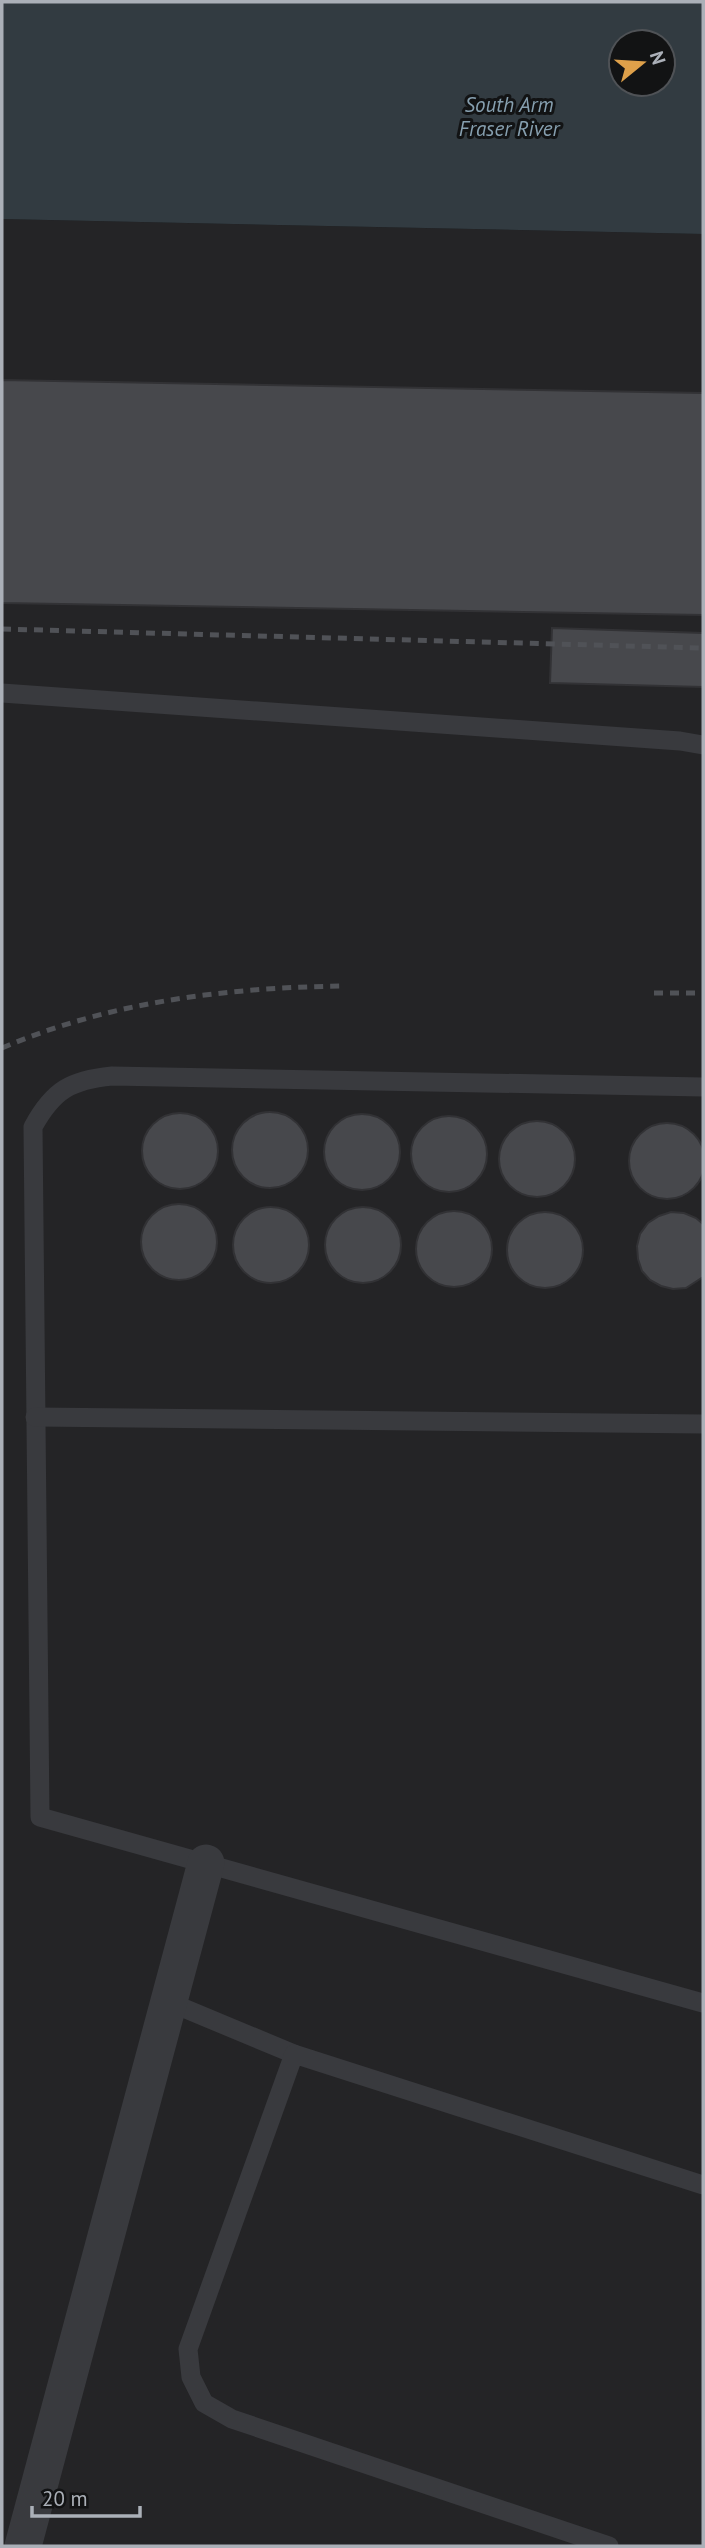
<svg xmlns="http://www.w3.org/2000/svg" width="705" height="2548" viewBox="0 0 705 2548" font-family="'PT Sans',sans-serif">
	<rect width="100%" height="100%" fill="#171819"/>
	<polygon fill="#242426" points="2,219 703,234 703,2546 2,2546"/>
	<path fill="#323b41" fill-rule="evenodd" d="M2 2H703V234L2 219ZM621 42H663V84H621Z"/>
	<g fill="#47484c" stroke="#323235" stroke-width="2">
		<polygon points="2,380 703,393 703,615 2,603"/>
		<polygon points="552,628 703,633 703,687 550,683"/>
		<circle cx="270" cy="1150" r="38"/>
		<circle cx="180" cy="1151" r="38"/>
		<circle cx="362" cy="1152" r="38"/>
		<circle cx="449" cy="1154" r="38"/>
		<circle cx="537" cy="1159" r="38"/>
		<circle cx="667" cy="1161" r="38"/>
		<circle cx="179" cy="1242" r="38"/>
		<circle cx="363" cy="1245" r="38"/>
		<circle cx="271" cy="1245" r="38"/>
		<circle cx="454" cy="1249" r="38"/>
		<circle cx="545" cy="1250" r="38"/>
		<polygon points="671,1212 684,1213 696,1218 703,1224 703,1277 686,1288 673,1289 661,1286 650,1280 642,1271 638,1259 637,1246 640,1234 648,1223 659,1216"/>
	</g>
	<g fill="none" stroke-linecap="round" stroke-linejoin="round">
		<g stroke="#393a3e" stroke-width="19">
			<polyline points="2,693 680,741 703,745"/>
			<path d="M703 1087 112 1076C71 1080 53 1090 33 1127L40 1817 703 2003"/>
			<polyline points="35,1417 703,1424"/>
			<polyline points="169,2002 294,2054"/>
			<polyline points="609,2546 232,2419 204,2403 191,2377 188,2349 294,2054 703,2185"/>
		</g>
		<polyline stroke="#393a3e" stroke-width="37" points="23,2546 206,1863"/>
		<g stroke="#505257" stroke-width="5" stroke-dasharray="9 7" stroke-linecap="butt">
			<polyline points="2,629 703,648"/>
			<polyline points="654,993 703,993"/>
			<path d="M2 1048C109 1002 224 988 340 986"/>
		</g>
	</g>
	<g text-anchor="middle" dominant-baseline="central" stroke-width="6" stroke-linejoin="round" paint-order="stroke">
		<g font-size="21" font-style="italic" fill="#869faf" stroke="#121314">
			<text x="509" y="104">South Arm<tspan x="509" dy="24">Fraser River</tspan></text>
		</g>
	</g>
	<rect width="705" height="2548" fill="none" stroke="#abb0b8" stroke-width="7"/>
	<g transform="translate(642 63) rotate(72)"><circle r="33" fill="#121314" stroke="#4f5256" stroke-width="2"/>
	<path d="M0-5L12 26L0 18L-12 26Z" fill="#dea04a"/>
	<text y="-10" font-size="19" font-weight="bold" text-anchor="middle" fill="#abb0b8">N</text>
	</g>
	<path d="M32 2506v10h108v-10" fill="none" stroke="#abb0b8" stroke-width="3.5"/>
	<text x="42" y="2506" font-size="21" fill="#abb0b8" stroke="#121314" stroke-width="5" paint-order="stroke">20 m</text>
</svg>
